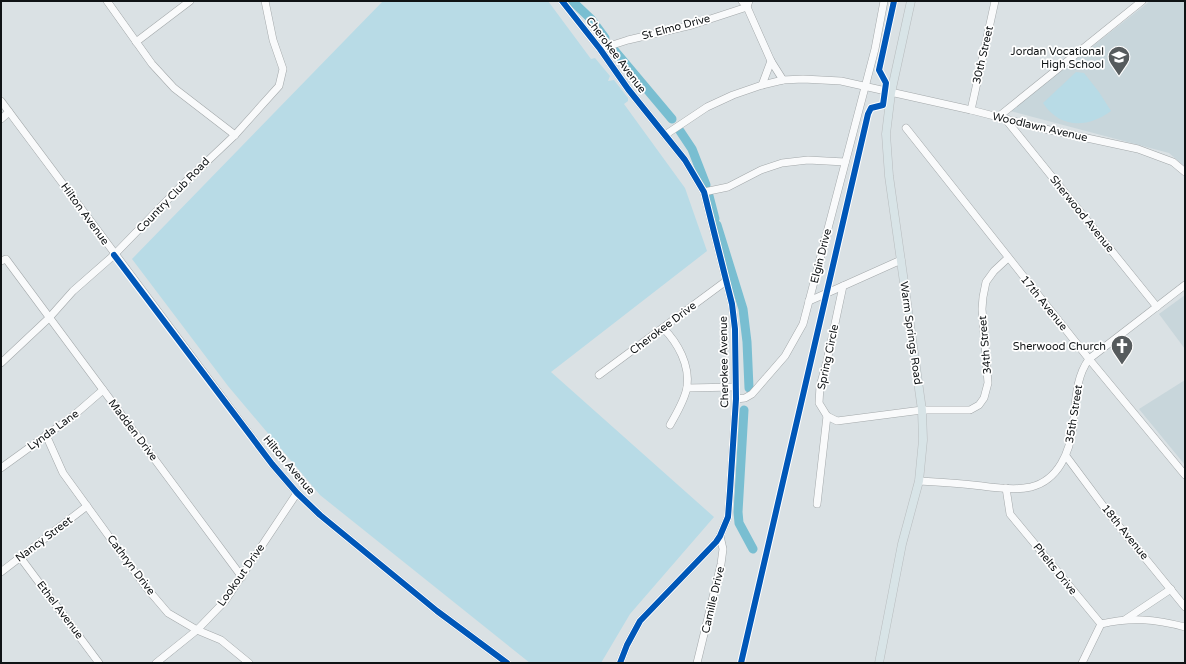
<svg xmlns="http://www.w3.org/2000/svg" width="1186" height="664" viewBox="0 0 1186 664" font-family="'Varela Round',sans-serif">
	<rect width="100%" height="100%" fill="#dae1e4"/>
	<g fill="#c8d6db">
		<polygon points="1150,1 1185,1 1185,167 1169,153 1010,111"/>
		<polygon points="1185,295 1185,349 1159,314"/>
		<polygon points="1185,380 1185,465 1139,409"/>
	</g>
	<g fill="#b8dbe6">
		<polygon points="383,1 548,1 591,59 595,58 610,76 608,81 614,80 628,98 628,101 624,104 685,188 707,251 551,372 714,517 630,614 601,663 530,663 320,495 228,386 132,259"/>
		<path d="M1076 72 1084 73 1099 92 1111 111C1088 128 1060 129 1043 103Z"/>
	</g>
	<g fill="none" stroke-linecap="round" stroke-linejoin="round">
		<g stroke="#79bed1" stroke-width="9">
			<polyline points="572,1 591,19 605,38"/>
			<polyline points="614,50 672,119"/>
			<polyline points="680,131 692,149 706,185"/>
			<polyline points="709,196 715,219"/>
			<polyline points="717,225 743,309 747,342 749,388"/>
			<polyline points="744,410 738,512 739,523 753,549"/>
		</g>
		<g stroke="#a3a8aa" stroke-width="8">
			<g id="minor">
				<polyline points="107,1 152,64 174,88 235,135"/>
				<polyline points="562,1 600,49 628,89 685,160 704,192 732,304 735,329 736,399 730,491 728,517 720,536 716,542 640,621 627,645 620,663"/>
				<polyline points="742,1 747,7 771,61 783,80"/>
				<polyline points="136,42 190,1"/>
				<polyline points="600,49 628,40 692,25 747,7 749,1"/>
				<polyline points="762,85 771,61"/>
				<polyline points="1,101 272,464 297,493 320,515 437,611 507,663"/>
				<polyline points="971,110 995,1"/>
				<polyline points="998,117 1142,1"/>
				<polyline points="1,119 9,112"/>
				<polyline points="1007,121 1157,307"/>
				<polyline points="906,128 1089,359 1185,475"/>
				<polyline points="665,135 707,107 733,95 762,85 783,80 803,79 841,81 971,110 1045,129 1138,149 1173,162 1185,172"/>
				<polyline points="704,192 728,187 761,170 782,163 808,160 845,162"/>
				<polyline points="901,260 843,286 827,361 820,386 819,403 827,416 837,421 922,410 970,410 979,405 984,398 988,383 982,309 983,297 986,282 994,271 1008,258"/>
				<polyline points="1,261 6,259 242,577"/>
				<polyline points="809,301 843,286"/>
				<path d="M663 328C678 343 690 365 687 387 685 400 676 414 670 425"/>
				<polyline points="1,363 49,318 73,291 114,255 180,187 235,135 279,86 283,69 273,40 265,1"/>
				<polyline points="599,375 726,281"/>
				<polyline points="687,388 736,387"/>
				<polyline points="736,399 745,398 752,394 785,356 803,324 875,49 884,1"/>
				<polyline points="46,435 63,473 145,586 168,613 197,630 221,640 249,663"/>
				<polyline points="1066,456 1110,515 1185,607"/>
				<polyline points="1,468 73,416 103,390"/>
				<path d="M919 481C937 482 955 483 973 485 992 487 1013 491 1031 487 1059 480 1070 451 1073 426 1076 403 1075 378 1089 359L1185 285"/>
				<path d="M1006 488 1010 514 1101 624C1131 617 1155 619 1185 627"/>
				<polyline points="817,504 827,416"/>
				<polyline points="20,557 99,663"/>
				<polyline points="1,572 87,506"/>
				<polyline points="1126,619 1171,589"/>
				<polyline points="156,663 197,630 225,601 297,493"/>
				<polyline points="697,663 721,564 723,549 720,536"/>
				<polyline points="1082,663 1101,624"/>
			</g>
		</g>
		<g stroke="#b8bcbe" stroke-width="9">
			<polyline id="major" points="879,663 902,544 919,481 923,440 922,410 889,176 886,134 891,93 911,1"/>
		</g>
		<use href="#minor" stroke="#f9fafb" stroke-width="7"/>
		<use href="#major" stroke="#d8e4e7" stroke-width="8"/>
		<g stroke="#fff" stroke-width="8">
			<g id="cycleway">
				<polyline points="562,1 600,49 628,89 685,160 704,192 732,304 735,329 736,399 730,491 728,517 720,536 716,542 640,621 627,645 620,663"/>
				<polyline points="114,255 272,464 297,493 320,515 437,611 507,663"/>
				<polyline points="741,663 868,114 871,108 883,105 886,83 879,70 894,1"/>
			</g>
		</g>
		<use href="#cycleway" stroke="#0057b8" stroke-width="6"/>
	</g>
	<defs>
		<g id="school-pin" transform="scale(1.15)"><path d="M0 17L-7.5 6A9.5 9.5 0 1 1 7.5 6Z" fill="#565b5d" stroke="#fff"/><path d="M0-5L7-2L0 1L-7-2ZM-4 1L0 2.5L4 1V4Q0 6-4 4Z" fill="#fff"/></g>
		<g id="church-pin" transform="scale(1.15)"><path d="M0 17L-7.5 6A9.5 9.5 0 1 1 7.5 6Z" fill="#565b5d" stroke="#fff"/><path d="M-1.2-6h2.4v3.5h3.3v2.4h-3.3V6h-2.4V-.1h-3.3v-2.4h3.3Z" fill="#fff"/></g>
	</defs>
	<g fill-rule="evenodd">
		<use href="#school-pin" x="1119" y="57"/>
		<use href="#church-pin" x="1122" y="346"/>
	</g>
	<g text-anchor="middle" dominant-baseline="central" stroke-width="3.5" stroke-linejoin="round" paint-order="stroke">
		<g font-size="11" fill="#0f1315" stroke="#fff">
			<text transform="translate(676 27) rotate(-15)">St Elmo Drive</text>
			<text transform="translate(616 55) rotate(53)">Cherokee Avenue</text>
			<text transform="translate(983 55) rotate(-77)">30th Street</text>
			<text transform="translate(1040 127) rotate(13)">Woodlawn Avenue</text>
			<text transform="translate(173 195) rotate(-46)">Country Club Road</text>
			<text transform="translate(85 214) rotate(54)">Hilton Avenue</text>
			<text transform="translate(1082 214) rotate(51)">Sherwood Avenue</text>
			<text transform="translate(821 256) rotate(-76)">Elgin Drive</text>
			<text transform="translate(1044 303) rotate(51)">17th Avenue</text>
			<text transform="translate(663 328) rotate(-37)">Cherokee Drive</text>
			<text transform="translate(911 333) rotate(82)">Warm Springs Road</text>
			<text transform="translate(985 345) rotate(-95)">34th Street</text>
			<text transform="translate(828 357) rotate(-78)">Spring Circle</text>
			<text transform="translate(724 362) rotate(-91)">Cherokee Avenue</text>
			<text transform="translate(1074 414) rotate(-81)">35th Street</text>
			<text transform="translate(53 430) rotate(-36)">Lynda Lane</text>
			<text transform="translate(133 430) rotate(53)">Madden Drive</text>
			<text transform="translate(289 465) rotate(50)">Hilton Avenue</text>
			<text transform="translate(1125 532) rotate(51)">18th Avenue</text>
			<text transform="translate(44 539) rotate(-37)">Nancy Street</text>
			<text transform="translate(131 565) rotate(53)">Cathryn Drive</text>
			<text transform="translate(1055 569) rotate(51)">Phelts Drive</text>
			<text transform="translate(241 575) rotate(-55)">Lookout Drive</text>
			<text transform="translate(713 600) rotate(-77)">Camille Drive</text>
			<text transform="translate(60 610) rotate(53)">Ethel Avenue</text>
		</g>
		<g font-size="11" fill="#0f1315" stroke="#fff" text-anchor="end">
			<text x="1104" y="51">Jordan Vocational<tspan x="1104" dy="13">High School</tspan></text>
			<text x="1106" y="346">Sherwood Church</text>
		</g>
	</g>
	<rect width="1186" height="664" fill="none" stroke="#0f1315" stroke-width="4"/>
</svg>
